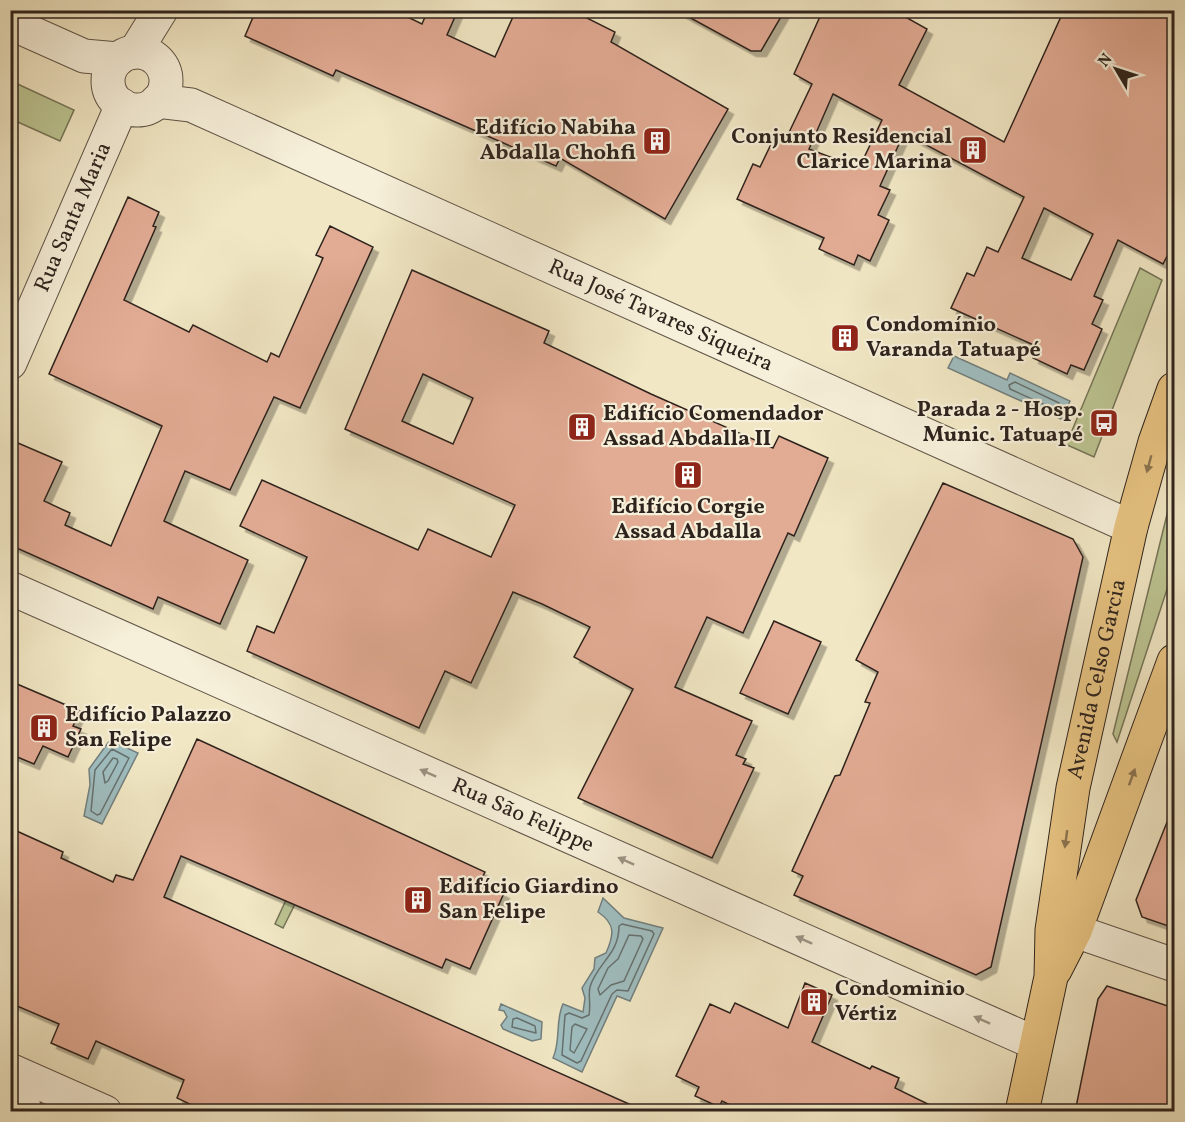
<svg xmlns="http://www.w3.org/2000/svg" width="1185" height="1122" viewBox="0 0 1185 1122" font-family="Vollkorn,serif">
	<defs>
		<filter id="shadow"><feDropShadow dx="5.5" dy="5.5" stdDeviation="0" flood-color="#0004"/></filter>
	</defs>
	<rect width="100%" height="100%" fill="#f1e7c4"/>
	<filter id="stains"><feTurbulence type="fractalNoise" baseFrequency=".00333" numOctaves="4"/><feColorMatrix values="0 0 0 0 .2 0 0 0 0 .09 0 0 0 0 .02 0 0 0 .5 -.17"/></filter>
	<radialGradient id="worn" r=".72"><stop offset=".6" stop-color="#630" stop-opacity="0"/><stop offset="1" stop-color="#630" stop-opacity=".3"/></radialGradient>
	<g fill="#bcc592" stroke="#757458" stroke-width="1.5">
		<polygon points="11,81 74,110 60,141 11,119"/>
		<polygon points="1140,268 1162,280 1094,457 1056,440 1071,433"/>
		<polygon points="1174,486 1174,568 1117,742 1113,734"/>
		<polygon points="291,889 300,894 283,928 275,924"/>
	</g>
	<g fill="#9fbdbf" stroke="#727f7e" stroke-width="1.5">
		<polygon points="954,356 1007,380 1010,373 1070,401 1061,419 948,368"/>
		<polygon points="110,740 138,753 102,824 84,816 90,785 89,769"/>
		<path d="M603 898 624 918 663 928 630 1001 617 996 582 1072 553 1058C561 1041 555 1021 563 1004L583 1012 585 998 582 988 594 969 595 958 606 953C614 935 616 924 598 912Z"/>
		<polygon points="501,1004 542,1022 541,1039 532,1041 503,1029 501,1025 507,1017 504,1011 499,1010"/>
	</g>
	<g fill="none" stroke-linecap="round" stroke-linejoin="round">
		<g stroke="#66706e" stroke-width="1.5">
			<polygon points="1015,382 1059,403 1059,409 1056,410 1010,389 1009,385"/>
			<polygon points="112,749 129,758 100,814 97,815 91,811 95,770"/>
			<polygon points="113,758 117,759 118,762 108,781 105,783 103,772"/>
			<path d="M622 924 652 931 654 934 628 991 617 990 612 994 581 1061 577 1063 562 1055 565 1015 569 1013 582 1018 589 1015C591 1005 588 994 590 987 597 963 619 955 619 926Z"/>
			<polygon points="629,935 641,936 643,939 624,981 611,985 600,995 598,989 608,968 618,959"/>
			<polygon points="517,1018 535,1026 536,1033 512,1027 513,1019"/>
			<polygon points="575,1024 587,1029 574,1053 570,1050 572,1027"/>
		</g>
	</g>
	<g fill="#e2ab94" stroke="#2e231d" stroke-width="1.5" fill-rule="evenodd" filter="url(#shadow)">
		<polygon points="256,10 393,10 422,24 428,10 458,10 447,35 495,57 516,10 571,10 615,32 611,42 728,109 665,219 560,158 556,166 336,70 333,76 245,36"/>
		<polygon points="676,10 785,10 761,51 751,51"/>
		<path d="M823 10H893L927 29 899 85 1004 142 1064 10H1174V243L1163 264 1118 240 1094 296 1103 300 1092 324 1102 329 1084 370 1071 365 1067 374 1033 358 1038 347 951 308 967 273 974 276 987 247 998 252 1024 197 904 133 880 186 890 190 878 215 889 220 870 261 858 255 854 265 819 249 824 238 737 199 753 164 760 167 774 138 784 143 812 84 794 74ZM833 94 882 120 859 168 809 149ZM1044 208 1093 234 1071 280 1022 258Z"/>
		<polygon points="128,197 159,212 153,226 156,227 124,300 189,332 193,325 267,362 271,353 279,357 323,258 316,255 330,226 373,247 300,408 274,397 230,490 185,471 164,521 248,560 220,624 158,597 153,609 10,545 10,460 18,443 62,462 44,501 70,513 65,525 111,546 162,426 49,374"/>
		<path d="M412 270 549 331 544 343 651 394 773 448 779 436 828 458 794 536 788 533 743 633 707 617 675 687 752 721 736 755 746 759 743 764 754 768 712 858 578 798 633 689 574 657 590 627 542 604 513 592 471 683 445 671 419 728 247 651 257 626 274 633 307 557 240 526 262 480 418 550 428 529 491 557 515 505 345 429ZM423 374 473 398 453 444 402 421Z"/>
		<polygon points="943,483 1073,539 1083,557 991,967 976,975 794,895 803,876 792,871 835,776 840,775 870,703 865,702 878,672 856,660"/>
		<polygon points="774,621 821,642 788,714 740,693"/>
		<polygon points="10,681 80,711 73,726 81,729 68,757 43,746 34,764 10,754"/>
		<polygon points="197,739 485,872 480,882 504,893 470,969 446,959 442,968 181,856 164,897 647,1112 206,1112 177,1098 184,1080 96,1041 88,1059 51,1043 59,1024 10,1003 10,828 63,852 61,858 113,882 116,875 133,880"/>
		<polygon points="1173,807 1174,808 1174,928 1142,917 1136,900"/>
		<polygon points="805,983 832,995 812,1042 870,1069 872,1066 899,1078 895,1088 944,1112 744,1112 722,1101 719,1107 695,1096 699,1087 676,1076 710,1004 730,1013 735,1003 788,1028"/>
		<polygon points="1107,986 1174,1008 1174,1112 1075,1112 1098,999"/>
	</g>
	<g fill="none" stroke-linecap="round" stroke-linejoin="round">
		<g stroke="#5f5447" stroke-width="35">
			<g id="minor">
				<polyline points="10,23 84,56 118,59"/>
				<polyline points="135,52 161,10"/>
				<circle cx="137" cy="81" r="29"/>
				<path id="s1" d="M157 101 191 105 1131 527"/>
				<path id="s2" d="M10 363 122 105"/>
				<path id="s3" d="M10 588 1035 1043"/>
				<polyline points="1075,931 1174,965"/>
				<polyline points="10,1070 105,1112"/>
				<polyline points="16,1073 25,1112"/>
			</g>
		</g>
		<g stroke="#2e231d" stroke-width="35">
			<g id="major">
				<polyline points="1055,970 1075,931 1174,661"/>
				<path id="s4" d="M1022 1112 1051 977 1052 930 1073 788 1131 527 1155 442 1174 389"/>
			</g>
		</g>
		<use href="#minor" stroke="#f6efd9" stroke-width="33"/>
		<use href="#major" stroke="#e8c482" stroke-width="33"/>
	</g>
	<defs><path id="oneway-solid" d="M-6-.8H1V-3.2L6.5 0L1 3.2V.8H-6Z" transform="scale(1.5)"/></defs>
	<g fill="#8b7450">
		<use href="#oneway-solid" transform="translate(1149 464) rotate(105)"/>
		<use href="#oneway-solid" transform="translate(1132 777) rotate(-70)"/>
		<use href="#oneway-solid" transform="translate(1066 839) rotate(98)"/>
	</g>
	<g fill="#9c9384">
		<use href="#oneway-solid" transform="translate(428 773) rotate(-156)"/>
		<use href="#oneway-solid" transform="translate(626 861) rotate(-156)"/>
		<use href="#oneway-solid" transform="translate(804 940) rotate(-156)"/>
		<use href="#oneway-solid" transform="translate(982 1020) rotate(-156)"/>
	</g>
	<defs>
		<g id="building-square" transform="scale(1.5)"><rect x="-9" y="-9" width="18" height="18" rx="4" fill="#8f2418" stroke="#f6efd9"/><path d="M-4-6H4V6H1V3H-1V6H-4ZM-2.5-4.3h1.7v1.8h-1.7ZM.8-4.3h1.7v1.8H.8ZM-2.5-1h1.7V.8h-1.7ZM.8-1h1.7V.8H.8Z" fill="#fff"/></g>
		<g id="bus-square" transform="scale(1.5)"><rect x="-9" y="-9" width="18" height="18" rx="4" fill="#8f2418" stroke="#f6efd9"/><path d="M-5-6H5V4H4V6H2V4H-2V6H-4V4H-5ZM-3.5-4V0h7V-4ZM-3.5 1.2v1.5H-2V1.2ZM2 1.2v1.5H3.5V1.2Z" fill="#fff"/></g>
	</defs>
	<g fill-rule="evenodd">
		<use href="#building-square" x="657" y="141"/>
		<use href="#building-square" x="973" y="150"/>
		<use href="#building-square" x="845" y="338"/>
		<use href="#bus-square" x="1104" y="423"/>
		<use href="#building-square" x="582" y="427"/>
		<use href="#building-square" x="688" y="475"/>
		<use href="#building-square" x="44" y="728"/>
		<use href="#building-square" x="418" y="900"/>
		<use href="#building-square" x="814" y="1002"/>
	</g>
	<g text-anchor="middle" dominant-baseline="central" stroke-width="4.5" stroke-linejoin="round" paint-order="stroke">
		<g font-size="22" font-weight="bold" fill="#2e231d" stroke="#f6efd9" text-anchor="start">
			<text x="636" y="128" text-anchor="end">Edifício Nabiha<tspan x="636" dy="25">Abdalla Chohfi</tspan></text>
			<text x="952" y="137" text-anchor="end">Conjunto Residencial<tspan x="952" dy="25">Clarice Marina</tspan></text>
			<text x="866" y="325">Condomínio<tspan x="866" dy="25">Varanda Tatuapé</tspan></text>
			<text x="1083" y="410" text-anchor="end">Parada 2 - Hosp.<tspan x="1083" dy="25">Munic. Tatuapé</tspan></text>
			<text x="603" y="414">Edifício Comendador<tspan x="603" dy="25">Assad Abdalla II</tspan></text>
			<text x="688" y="507" text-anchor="middle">Edifício Corgie<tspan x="688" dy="25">Assad Abdalla</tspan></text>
			<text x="65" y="715">Edifício Palazzo<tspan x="65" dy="25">San Felipe</tspan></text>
			<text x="439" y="887">Edifício Giardino<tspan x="439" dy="25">San Felipe</tspan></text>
			<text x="835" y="989">Condominio<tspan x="835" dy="25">Vértiz</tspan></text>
		</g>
		<g font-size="22" fill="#2e231d" stroke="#f6efd9">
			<text stroke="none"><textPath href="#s2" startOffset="159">Rua Santa Maria</textPath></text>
			<text stroke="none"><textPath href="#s1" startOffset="549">Rua José Tavares Siqueira</textPath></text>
			<text stroke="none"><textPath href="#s4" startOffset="440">Avenida Celso Garcia</textPath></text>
			<text stroke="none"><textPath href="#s3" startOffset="561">Rua São Felippe</textPath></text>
		</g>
	</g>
	<rect width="1185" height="1122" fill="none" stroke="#f1e7c4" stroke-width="36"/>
	<rect x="12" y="12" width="1161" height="1098" fill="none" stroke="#2e231d" stroke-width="3"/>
	<rect x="18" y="18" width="1149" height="1086" fill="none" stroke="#2e231d" stroke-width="1.5"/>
	<g transform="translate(1116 69) rotate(309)" stroke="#f6efd9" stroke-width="4.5" paint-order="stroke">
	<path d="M0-4.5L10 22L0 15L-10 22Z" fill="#2e231d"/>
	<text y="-9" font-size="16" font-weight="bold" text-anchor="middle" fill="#2e231d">N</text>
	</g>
	<rect width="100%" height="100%" filter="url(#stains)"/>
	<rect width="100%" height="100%" fill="url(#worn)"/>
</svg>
